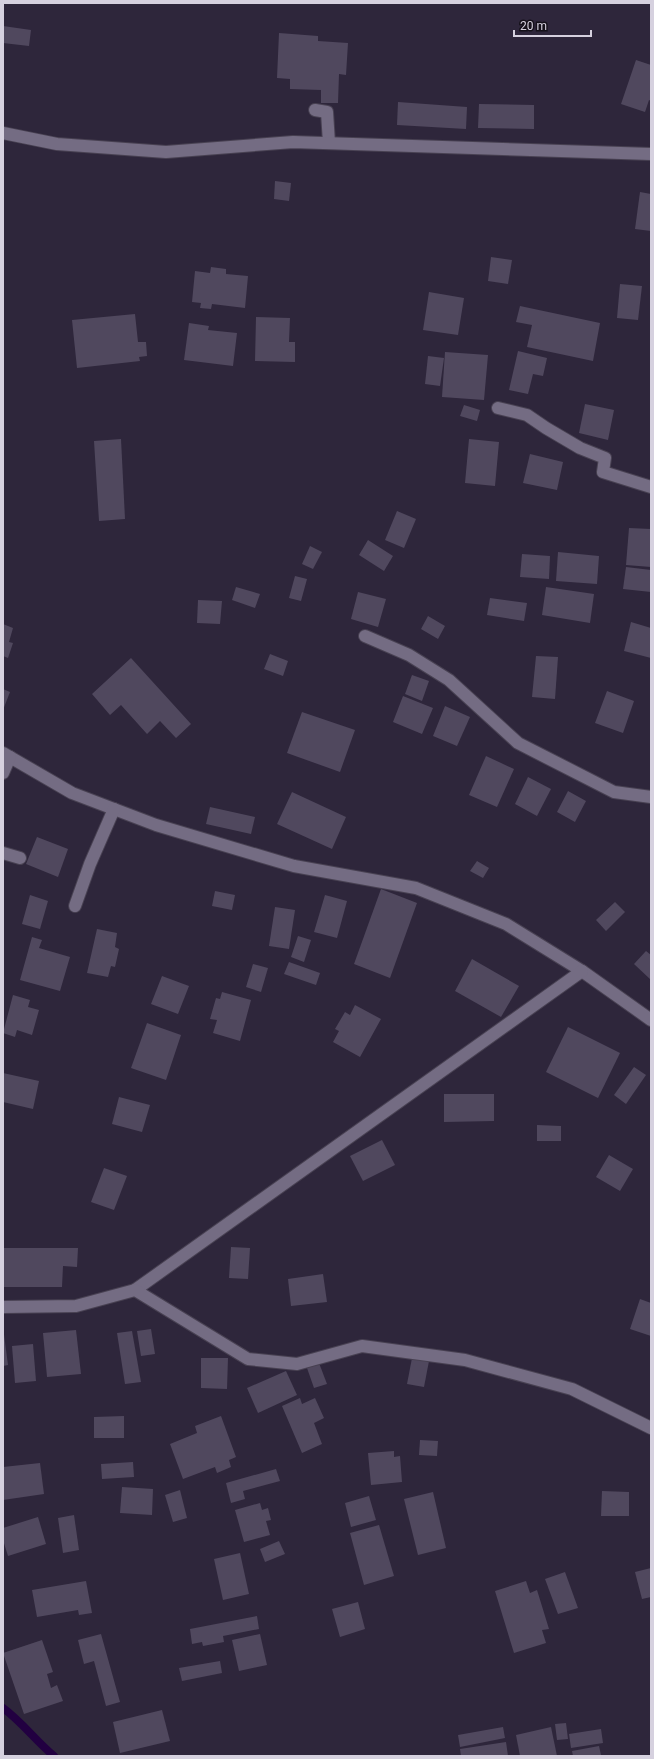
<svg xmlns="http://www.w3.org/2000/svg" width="654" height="1759" viewBox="0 0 654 1759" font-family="Roboto,sans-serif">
	<rect width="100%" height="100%" fill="#2e263b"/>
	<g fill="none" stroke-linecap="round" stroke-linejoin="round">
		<path stroke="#220041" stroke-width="8" d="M3 1708C22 1722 36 1741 54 1756"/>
	</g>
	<g fill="#50485e">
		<polygon points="3,26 31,30 29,46 3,43"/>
		<polygon points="279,33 318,36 318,41 348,43 346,75 339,74 338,103 321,103 321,90 290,89 290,79 277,78"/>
		<polygon points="636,60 651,65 651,101 649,100 645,112 621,104"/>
		<polygon points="398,102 467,107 466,129 397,125"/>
		<polygon points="479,104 534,105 534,129 478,128"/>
		<polygon points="275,181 291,183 289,201 274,199"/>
		<polygon points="640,192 651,194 651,231 635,229"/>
		<polygon points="491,257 512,260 508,284 488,281"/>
		<polygon points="211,267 226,269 226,274 248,276 245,308 212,304 211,309 200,308 201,303 192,302 195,271 210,273"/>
		<polygon points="620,284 642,286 638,320 617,318"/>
		<polygon points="429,292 464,298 458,335 423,330"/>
		<polygon points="520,306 600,323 593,361 527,347 532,325 516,322"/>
		<polygon points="135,314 138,342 146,342 147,356 139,357 140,361 77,368 72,320"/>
		<polygon points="256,317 290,318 289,342 295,342 295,362 255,361"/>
		<polygon points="189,323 209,326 208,330 237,333 233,366 184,360"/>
		<polygon points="518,351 547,358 543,376 533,374 528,394 509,390"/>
		<polygon points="445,352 488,355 484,400 442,397"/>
		<polygon points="428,356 444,358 440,386 425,384"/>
		<polygon points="585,404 614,410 608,440 579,433"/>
		<polygon points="464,405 480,410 477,421 460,416"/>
		<polygon points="121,439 125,519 99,521 94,441"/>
		<polygon points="469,439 499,442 495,486 465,483"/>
		<polygon points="530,454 563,462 557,490 523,483"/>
		<polygon points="397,511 416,519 404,548 385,540"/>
		<polygon points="629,528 651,529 651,567 626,565"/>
		<polygon points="368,540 393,556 384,571 359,555"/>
		<polygon points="310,546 322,552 313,569 302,564"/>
		<polygon points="558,552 599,556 597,584 556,581"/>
		<polygon points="522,554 550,556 549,579 520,577"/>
		<polygon points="626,567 651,570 651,592 623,589"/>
		<polygon points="295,576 307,579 301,601 289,598"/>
		<polygon points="236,587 260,594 255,608 232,600"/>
		<polygon points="546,587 594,594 590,623 542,615"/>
		<polygon points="358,592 386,599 378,627 351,619"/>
		<polygon points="490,598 527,603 524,621 487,615"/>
		<polygon points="198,600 222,601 220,624 197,623"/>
		<polygon points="428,616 445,626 438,639 421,629"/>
		<polygon points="631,622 651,628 651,658 624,651"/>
		<polygon points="3,624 13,628 9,642 13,643 8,658 3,656"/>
		<polygon points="270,654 288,661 283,676 264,669"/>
		<polygon points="536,656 558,657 555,699 532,697"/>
		<polygon points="131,658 191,724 176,738 160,721 147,734 121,705 110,715 92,694"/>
		<polygon points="412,675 429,681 422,701 405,694"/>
		<polygon points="3,689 10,692 3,710"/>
		<polygon points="607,691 634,701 623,733 595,723"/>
		<polygon points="403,696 433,708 422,734 393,722"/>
		<polygon points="445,706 470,717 457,746 433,736"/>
		<polygon points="302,712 355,730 340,772 287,753"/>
		<polygon points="486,756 514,769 497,807 469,795"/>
		<polygon points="528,777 551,789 537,816 515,804"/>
		<polygon points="568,791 586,801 575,822 557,812"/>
		<polygon points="292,792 346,817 332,849 277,824"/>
		<polygon points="210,807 255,817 251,834 206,824"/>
		<polygon points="37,837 68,849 58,877 26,864"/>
		<polygon points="477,861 489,868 483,878 470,871"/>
		<polygon points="381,889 417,903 390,978 354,964"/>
		<polygon points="215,891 235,895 232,910 212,906"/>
		<polygon points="30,895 48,901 40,929 22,924"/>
		<polygon points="325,895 347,901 337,938 314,932"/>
		<polygon points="615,902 625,912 606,931 596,920"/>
		<polygon points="275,907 295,910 289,949 269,946"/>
		<polygon points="97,929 117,933 115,947 119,949 115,967 111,966 108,977 87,973"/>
		<polygon points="298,936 311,940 304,962 291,957"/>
		<polygon points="32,937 42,940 39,948 70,957 60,991 20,980"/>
		<polygon points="646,951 651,955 651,980 634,964"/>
		<polygon points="472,959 519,986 501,1017 455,991"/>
		<polygon points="289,962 320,973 316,985 284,974"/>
		<polygon points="253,964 268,968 261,992 246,987"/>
		<polygon points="162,976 189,986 178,1014 151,1004"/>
		<polygon points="222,992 251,1000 240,1041 213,1033 217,1020 210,1019 216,998 220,999"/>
		<polygon points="13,995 30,1000 28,1007 39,1010 32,1035 17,1030 15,1037 3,1033"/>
		<polygon points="355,1005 381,1019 360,1057 333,1042 339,1031 335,1029 345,1012 350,1015"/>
		<polygon points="147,1023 181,1035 166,1080 131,1068"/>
		<polygon points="568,1027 620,1053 598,1098 546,1072"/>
		<polygon points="634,1067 646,1075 626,1104 614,1095"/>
		<polygon points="3,1073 39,1081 33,1109 3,1102"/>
		<polygon points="444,1094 494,1094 494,1121 444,1122"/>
		<polygon points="119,1097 150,1105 142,1132 112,1124"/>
		<polygon points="537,1125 561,1126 561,1141 537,1141"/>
		<polygon points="382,1140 395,1165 363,1181 350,1156"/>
		<polygon points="609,1155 633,1169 620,1191 596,1177"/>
		<polygon points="104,1168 127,1176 114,1210 91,1202"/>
		<polygon points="231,1247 250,1248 248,1279 229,1278"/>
		<polygon points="3,1248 78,1248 77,1267 63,1266 62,1287 3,1287"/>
		<polygon points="323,1274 327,1302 291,1306 288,1279"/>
		<polygon points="640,1299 651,1303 651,1336 630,1329"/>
		<polygon points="3,1327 8,1365 3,1366"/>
		<polygon points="151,1329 155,1354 141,1356 137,1331"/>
		<polygon points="76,1330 81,1374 47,1377 43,1333"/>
		<polygon points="132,1331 141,1382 125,1384 117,1333"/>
		<polygon points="33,1344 36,1381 15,1383 12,1346"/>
		<polygon points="201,1358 228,1358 227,1389 201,1388"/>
		<polygon points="412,1358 429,1361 424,1387 407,1384"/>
		<polygon points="319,1363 327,1384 314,1388 307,1368"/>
		<polygon points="286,1371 297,1395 258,1413 247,1388"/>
		<polygon points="300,1398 302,1404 315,1398 324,1418 314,1423 322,1444 302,1453 282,1406"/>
		<polygon points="124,1416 124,1438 94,1438 94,1417"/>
		<polygon points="221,1416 236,1457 229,1460 231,1467 217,1473 215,1467 183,1479 170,1444 197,1433 195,1426"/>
		<polygon points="420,1440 438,1441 437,1456 419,1455"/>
		<polygon points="394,1451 394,1457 400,1456 402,1482 371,1485 368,1453"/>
		<polygon points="133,1462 134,1477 102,1479 101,1464"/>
		<polygon points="40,1463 44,1494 3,1500 3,1467"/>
		<polygon points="276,1469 280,1481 243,1491 245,1499 231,1503 226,1483"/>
		<polygon points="122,1487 153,1489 152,1515 120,1513"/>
		<polygon points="180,1490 187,1518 173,1522 165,1495"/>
		<polygon points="602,1491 629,1492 629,1516 601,1516"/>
		<polygon points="433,1492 446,1548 418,1555 404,1499"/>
		<polygon points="369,1496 376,1520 351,1527 345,1503"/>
		<polygon points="260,1503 262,1510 268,1508 271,1520 266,1521 270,1535 244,1542 235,1510"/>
		<polygon points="74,1515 79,1550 63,1553 58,1518"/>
		<polygon points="38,1517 46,1544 8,1556 3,1540 3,1528"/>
		<polygon points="379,1525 394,1576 364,1585 350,1533"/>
		<polygon points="279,1541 285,1554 265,1562 260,1549"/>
		<polygon points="240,1553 249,1594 223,1600 214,1559"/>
		<polygon points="651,1568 651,1597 642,1599 635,1572"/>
		<polygon points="565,1572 578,1608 558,1614 545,1579"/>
		<polygon points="86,1581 92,1613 79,1615 78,1610 37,1617 32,1590"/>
		<polygon points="526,1581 530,1593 537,1590 549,1629 542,1630 546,1643 514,1653 495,1591"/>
		<polygon points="358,1602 365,1629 340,1637 332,1609"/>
		<polygon points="257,1616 259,1629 223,1636 224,1642 203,1646 202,1642 192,1644 190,1629"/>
		<polygon points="101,1634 120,1702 106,1706 94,1661 84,1664 78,1640"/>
		<polygon points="260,1634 267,1665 239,1671 232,1640"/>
		<polygon points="42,1640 53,1672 47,1674 51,1688 57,1685 63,1701 24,1714 3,1653"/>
		<polygon points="220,1661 222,1673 182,1681 179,1668"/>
		<polygon points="162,1710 170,1741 120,1753 113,1722"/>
		<polygon points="566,1723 568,1739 557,1740 555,1724"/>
		<polygon points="503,1727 505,1738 460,1747 458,1735"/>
		<polygon points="551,1727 557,1756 520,1756 516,1735"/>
		<polygon points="601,1729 603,1743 571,1748 569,1734"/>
		<polygon points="506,1742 508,1756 461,1756 460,1749"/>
		<polygon points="599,1746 601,1755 573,1756 572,1751"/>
	</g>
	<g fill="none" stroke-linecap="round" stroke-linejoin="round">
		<g stroke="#484152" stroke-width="14">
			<g id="minor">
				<polyline points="315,110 327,112 329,143"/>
				<polyline points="3,133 57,144 166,152 293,142 651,154"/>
				<polyline points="498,408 527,415 546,428 580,448 605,458 603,472 651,487"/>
				<polyline points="365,636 409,655 449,680 518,743 614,792 651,797"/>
				<polyline points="3,753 72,793 156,825 294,866 416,888 506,924 582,971 651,1020"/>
				<polyline points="3,773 10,757"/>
				<polyline points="3,853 20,858"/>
				<polyline points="75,906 90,864 114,809"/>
				<polyline points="135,1290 582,971"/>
				<polyline points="3,1307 76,1306 135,1290 248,1359 297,1364 362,1346 465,1360 572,1389 651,1428"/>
			</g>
		</g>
		<use href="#minor" stroke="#746c83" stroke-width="12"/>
	</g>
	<rect width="654" height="1759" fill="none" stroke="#d6d1df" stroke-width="8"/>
	<path d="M514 30v6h77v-6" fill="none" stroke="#d6d1df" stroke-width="2"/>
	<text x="520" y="30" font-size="12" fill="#d6d1df" stroke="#15111a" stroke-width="3" paint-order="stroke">20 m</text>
</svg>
